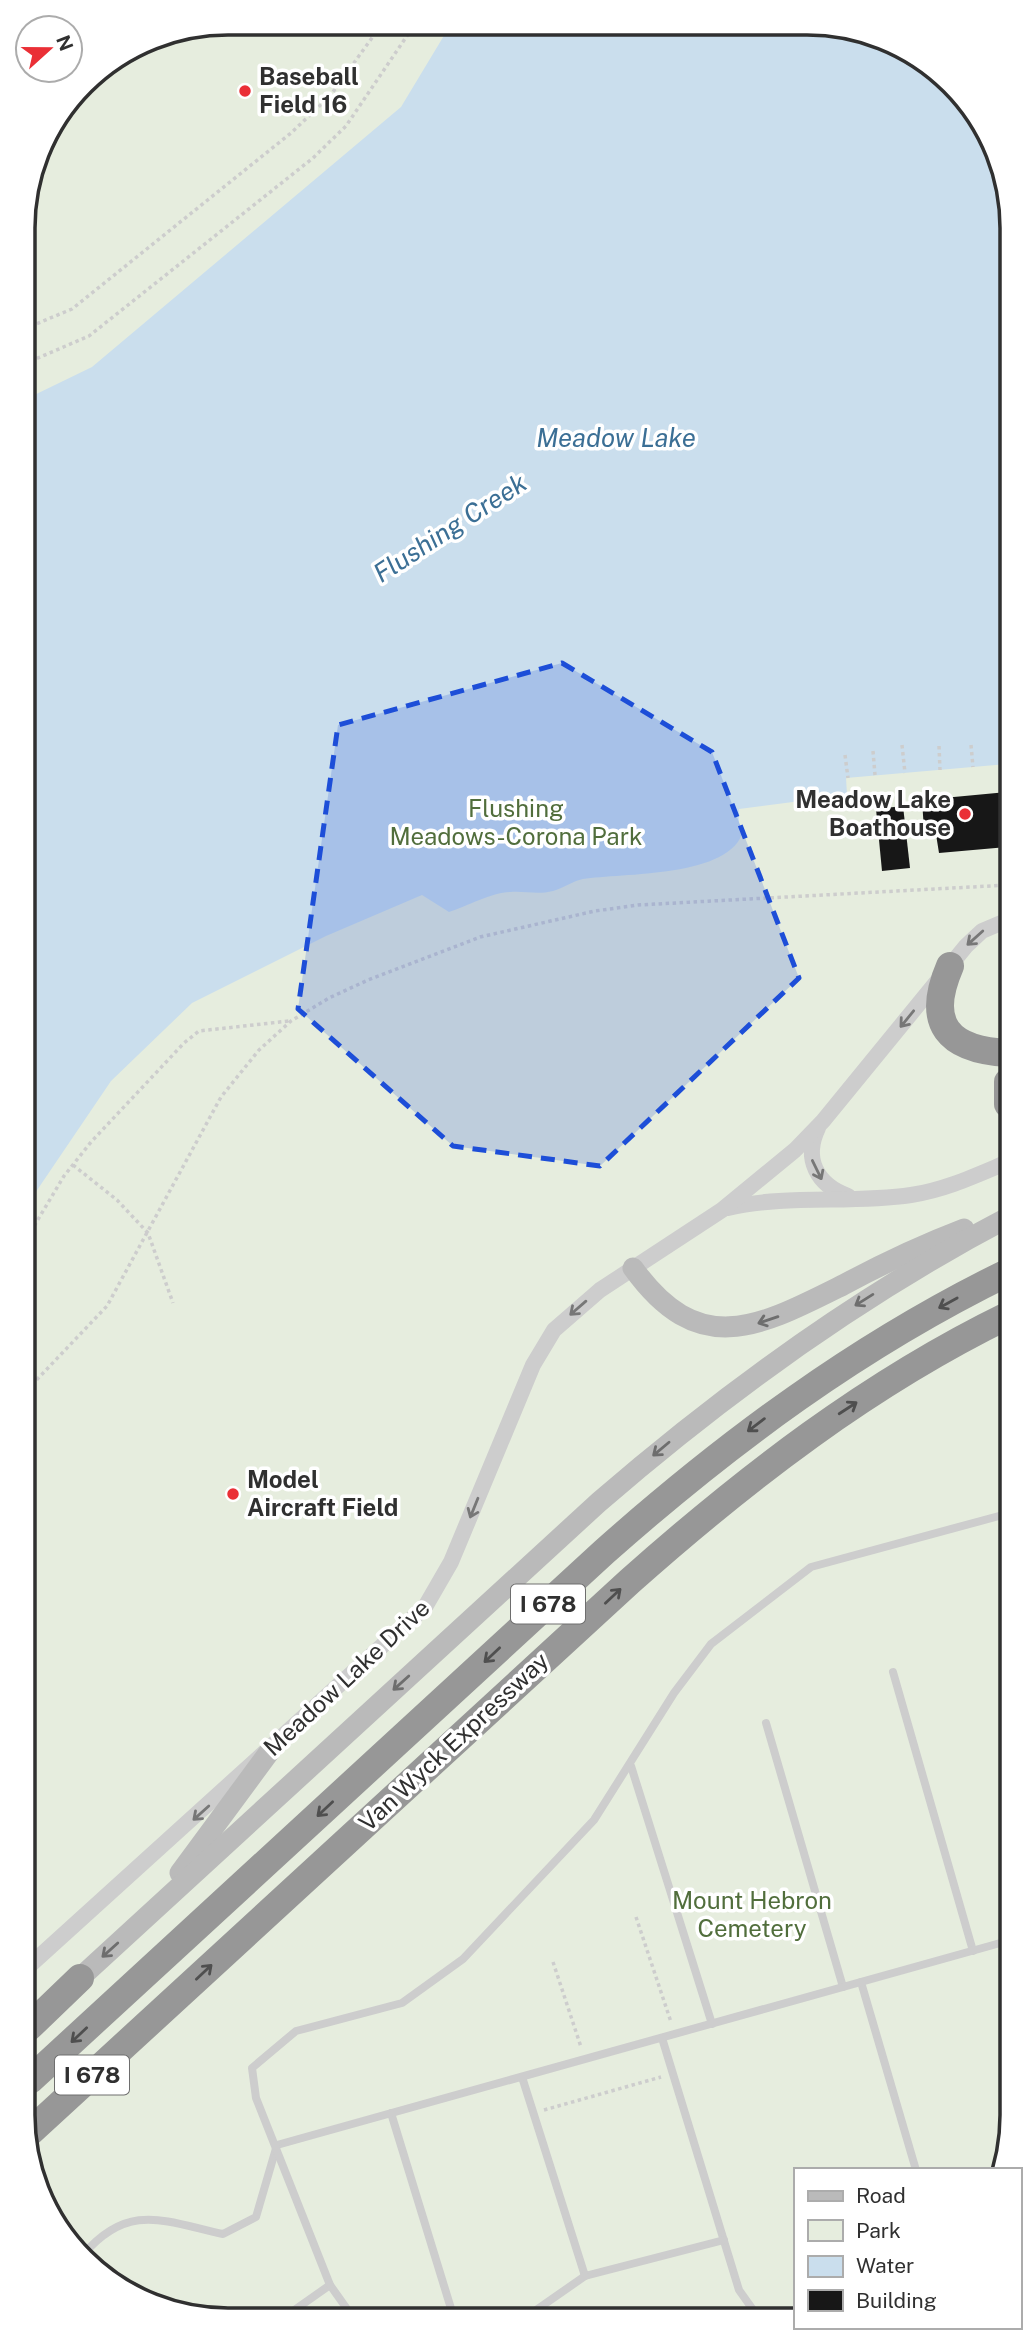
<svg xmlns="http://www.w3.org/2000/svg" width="1035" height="2343" viewBox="0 0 1035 2343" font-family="'Public Sans',sans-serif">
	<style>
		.green { fill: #e6edde }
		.water { fill: #cadeed }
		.building { fill: #171717 }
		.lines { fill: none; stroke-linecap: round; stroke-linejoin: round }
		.path { stroke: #cdcdcd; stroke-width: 3.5; stroke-dasharray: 3.5 3.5; stroke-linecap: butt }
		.lane { stroke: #cdcdcd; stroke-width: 8 }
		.street { stroke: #cdcdcd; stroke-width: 16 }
		.secondary { stroke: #bababa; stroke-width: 21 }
		.highway { stroke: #979797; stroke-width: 28 }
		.oneway { stroke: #777 }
		.oneway2 { stroke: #6e6e6e }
		.oneway3 { stroke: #4f4f4f }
		.marked { fill: #1d4ed8; fill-opacity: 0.2; stroke: #1d4ed8; stroke-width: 5; stroke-dasharray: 14 9; stroke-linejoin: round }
		.poi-dot { fill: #ea2f36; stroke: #fff; stroke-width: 2.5 }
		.labels { text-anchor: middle; stroke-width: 7; stroke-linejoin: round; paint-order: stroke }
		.shield { fill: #fff; stroke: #6e6e6e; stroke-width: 2 }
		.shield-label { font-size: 23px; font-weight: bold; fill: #303030 }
		.poi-label { font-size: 24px; font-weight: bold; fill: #303030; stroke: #fff; text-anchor: start }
		.park-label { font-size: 24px; fill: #516e3c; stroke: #fff }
		.street-label { font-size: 24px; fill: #303030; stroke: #fff }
		.water-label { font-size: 26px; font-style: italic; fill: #3b6f95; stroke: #fff }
		.rim { fill: none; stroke: #303030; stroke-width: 3.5 }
	</style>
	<rect width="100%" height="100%" fill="#fff"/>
	<!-- green -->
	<path class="green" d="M228 23 847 27 943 74 1005 174 1012 2129 1002 2170H795V2313L188 2316 92 2269 30 2169 23 214 44 137 92 74 150 38Z"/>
	<!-- water -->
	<path class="water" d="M451 24 847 27 943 74 1005 174 1007 764 846 778 847 795 739 809V823L743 830C733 878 621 873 583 879 573 881 563 888 553 891 538 895 525 891 511 892 492 892 468 906 449 912L422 895 326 936 192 1003 111 1081 27 1205 24 400 92 367 401 107Z"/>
	<!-- building -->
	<g class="building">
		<path d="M1007 792V847L939 853 935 828 924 830 922 800Z"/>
		<path d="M903 806 910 868 882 871 876 809Z"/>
	</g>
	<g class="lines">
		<!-- path -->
		<g class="path">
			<path d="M24 329 72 309 291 133 330 96 382 24"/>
			<path d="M24 364 89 336 313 158 346 126 415 24"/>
			<path d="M1001 742 1004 765"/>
			<path d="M902 745 905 773"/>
			<path d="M971 745 973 767"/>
			<path d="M939 746 940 770"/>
			<path d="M873 751 875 775"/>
			<path d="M845 755 848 778"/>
			<path d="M73 1165 117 1200 148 1233 173 1303"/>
			<path d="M27 1238 64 1176 91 1142 184 1043 199 1031 289 1021"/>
			<path d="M27 1390 107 1306 221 1097 259 1050 291 1021 329 998 368 980 480 937 595 911 638 905 1008 885"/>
			<path d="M636 1917 671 2022"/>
			<path d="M553 1962 581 2047"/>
			<path d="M544 2110 661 2077"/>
		</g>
		<!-- lane -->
		<g class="lane">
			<path d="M893 1672 973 1951"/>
			<path d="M766 1723 843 1987"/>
			<path d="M631 1766 712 2024"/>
			<path d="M861 1982 916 2170"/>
			<path d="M662 2038 739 2290 756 2314"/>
			<path d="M522 2077 585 2276 724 2240"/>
			<path d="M391 2113 453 2315"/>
			<path d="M277 2145 1011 1940"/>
			<path d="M83 2255C128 2202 164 2221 223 2234L256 2217 277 2145"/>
			<path d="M529 2315 585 2276"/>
			<path d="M286 2316 330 2285"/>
			<path d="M352 2316 330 2285 256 2098 252 2068 296 2031 402 2003 463 1959 594 1820 674 1693 711 1644 811 1567 1010 1513"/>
		</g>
		<!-- street -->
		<g class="street">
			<path d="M818 1128C803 1159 817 1185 848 1196"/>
			<path d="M728 1208C788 1194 851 1204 911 1195 945 1190 977 1175 1008 1162"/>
			<path d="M29 1966 425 1607 451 1562 533 1365 554 1330 600 1290 722 1210 795 1150 823 1121 966 946 982 931 1008 920"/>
		</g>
		<!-- secondary -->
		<g class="secondary">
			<path d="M633 1268C699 1360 759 1327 843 1285 882 1264 922 1245 964 1229"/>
			<path d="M180 1873 270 1751"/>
			<path d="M69 1988 599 1502C726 1392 860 1295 1009 1217"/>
		</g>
		<!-- highway -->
		<g class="highway">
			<path d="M950 966C925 1024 948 1050 1008 1053"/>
			<path d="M1008 1082V1104"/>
			<path d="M29 2027 80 1978"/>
			<path d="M30 2080 604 1552C728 1442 859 1345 1009 1272"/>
			<path d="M30 2132 630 1581C746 1478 869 1383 1009 1315"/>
		</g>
	</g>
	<!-- one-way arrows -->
	<defs><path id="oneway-shaft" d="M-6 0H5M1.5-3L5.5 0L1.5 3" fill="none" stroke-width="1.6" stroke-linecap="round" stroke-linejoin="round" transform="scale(1.75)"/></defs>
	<g class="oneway">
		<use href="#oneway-shaft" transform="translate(975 938) rotate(138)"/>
		<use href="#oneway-shaft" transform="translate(907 1019) rotate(129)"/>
		<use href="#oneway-shaft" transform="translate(817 1170) rotate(64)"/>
		<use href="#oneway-shaft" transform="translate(578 1308) rotate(139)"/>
		<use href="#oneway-shaft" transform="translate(474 1508) rotate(112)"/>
		<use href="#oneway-shaft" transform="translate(201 1813) rotate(138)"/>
	</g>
	<g class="oneway2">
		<use href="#oneway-shaft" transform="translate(864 1300) rotate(148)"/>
		<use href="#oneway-shaft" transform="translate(768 1320) rotate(161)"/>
		<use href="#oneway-shaft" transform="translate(661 1449) rotate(140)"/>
		<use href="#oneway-shaft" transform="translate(401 1683) rotate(138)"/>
		<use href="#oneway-shaft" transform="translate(110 1950) rotate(138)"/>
	</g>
	<g class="oneway3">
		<use href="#oneway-shaft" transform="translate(948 1303) rotate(151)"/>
		<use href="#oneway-shaft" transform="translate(848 1408) rotate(-33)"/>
		<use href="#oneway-shaft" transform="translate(756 1425) rotate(143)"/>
		<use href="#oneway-shaft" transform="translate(613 1596) rotate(-43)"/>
		<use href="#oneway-shaft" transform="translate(492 1655) rotate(137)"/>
		<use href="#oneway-shaft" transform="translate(325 1809) rotate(137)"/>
		<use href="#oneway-shaft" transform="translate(204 1972) rotate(-43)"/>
		<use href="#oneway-shaft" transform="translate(79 2035) rotate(137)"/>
	</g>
	<!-- marked area -->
	<path class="marked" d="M562 663 712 752 799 978 600 1166 453 1146 298 1009 338 725Z"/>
	<!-- markers -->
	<g class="poi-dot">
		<circle cx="245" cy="91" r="7"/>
		<circle cx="965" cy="814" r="7"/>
		<circle cx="233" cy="1494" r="7"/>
	</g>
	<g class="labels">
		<!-- shield labels -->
		<g class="shield">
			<rect x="511" y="1584.5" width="74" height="39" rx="5"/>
			<rect x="55" y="2055.5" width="74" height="39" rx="5"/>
		</g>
		<g class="shield-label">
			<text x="548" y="1612">I 678</text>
			<text x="92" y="2083">I 678</text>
		</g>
		<!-- poi labels -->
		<g class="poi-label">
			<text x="259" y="85">Baseball<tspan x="259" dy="28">Field 16</tspan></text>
			<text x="951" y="808" text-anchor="end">Meadow Lake<tspan x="951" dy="28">Boathouse</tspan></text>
			<text x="247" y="1488">Model<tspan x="247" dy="28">Aircraft Field</tspan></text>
		</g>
		<!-- park labels -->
		<g class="park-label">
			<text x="516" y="817">Flushing<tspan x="516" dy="28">Meadows-Corona Park</tspan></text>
			<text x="752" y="1909">Mount Hebron<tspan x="752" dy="28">Cemetery</tspan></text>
		</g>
		<!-- street labels -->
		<g class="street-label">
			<text transform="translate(347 1678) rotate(-43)" y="8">Meadow Lake Drive</text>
			<text transform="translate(454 1742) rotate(-43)" y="8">Van Wyck Expressway</text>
		</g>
		<!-- water labels -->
		<g class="water-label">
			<text x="616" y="447">Meadow Lake</text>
			<text transform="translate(450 528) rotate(-33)" y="9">Flushing Creek</text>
		</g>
	</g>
	<!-- crop -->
	<path d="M0 0H1035V2343H0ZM228 35H807A193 193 0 0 1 1000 228V2115A193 193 0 0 1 807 2308H228A193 193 0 0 1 35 2115V228A193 193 0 0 1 228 35Z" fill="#fff" fill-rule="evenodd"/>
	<path class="rim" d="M228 35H807A193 193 0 0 1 1000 228V2115A193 193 0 0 1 807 2308H228A193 193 0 0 1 35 2115V228A193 193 0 0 1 228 35Z"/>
	<!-- legend -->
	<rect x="794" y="2168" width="228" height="161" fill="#ffffff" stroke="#acacac" stroke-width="2"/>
	<rect x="808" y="2191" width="35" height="10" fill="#bababa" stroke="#acacac" stroke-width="2"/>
	<text x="856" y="2203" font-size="21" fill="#303030">Road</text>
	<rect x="808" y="2220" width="35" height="21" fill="#e6edde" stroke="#acacac" stroke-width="2"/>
	<text x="856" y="2238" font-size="21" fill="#303030">Park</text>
	<rect x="808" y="2256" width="35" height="21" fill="#cadeed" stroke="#acacac" stroke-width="2"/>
	<text x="856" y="2273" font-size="21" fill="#303030">Water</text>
	<rect x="808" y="2290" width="35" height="21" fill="#171717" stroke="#acacac" stroke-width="2"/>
	<text x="856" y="2308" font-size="21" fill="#303030">Building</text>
	<!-- north arrow -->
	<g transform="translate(49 49) rotate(69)"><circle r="33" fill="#ffffff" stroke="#acacac" stroke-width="2"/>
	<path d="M0-5L12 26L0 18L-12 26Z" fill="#ea2f36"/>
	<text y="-10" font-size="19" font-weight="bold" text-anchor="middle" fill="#303030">N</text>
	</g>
</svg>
